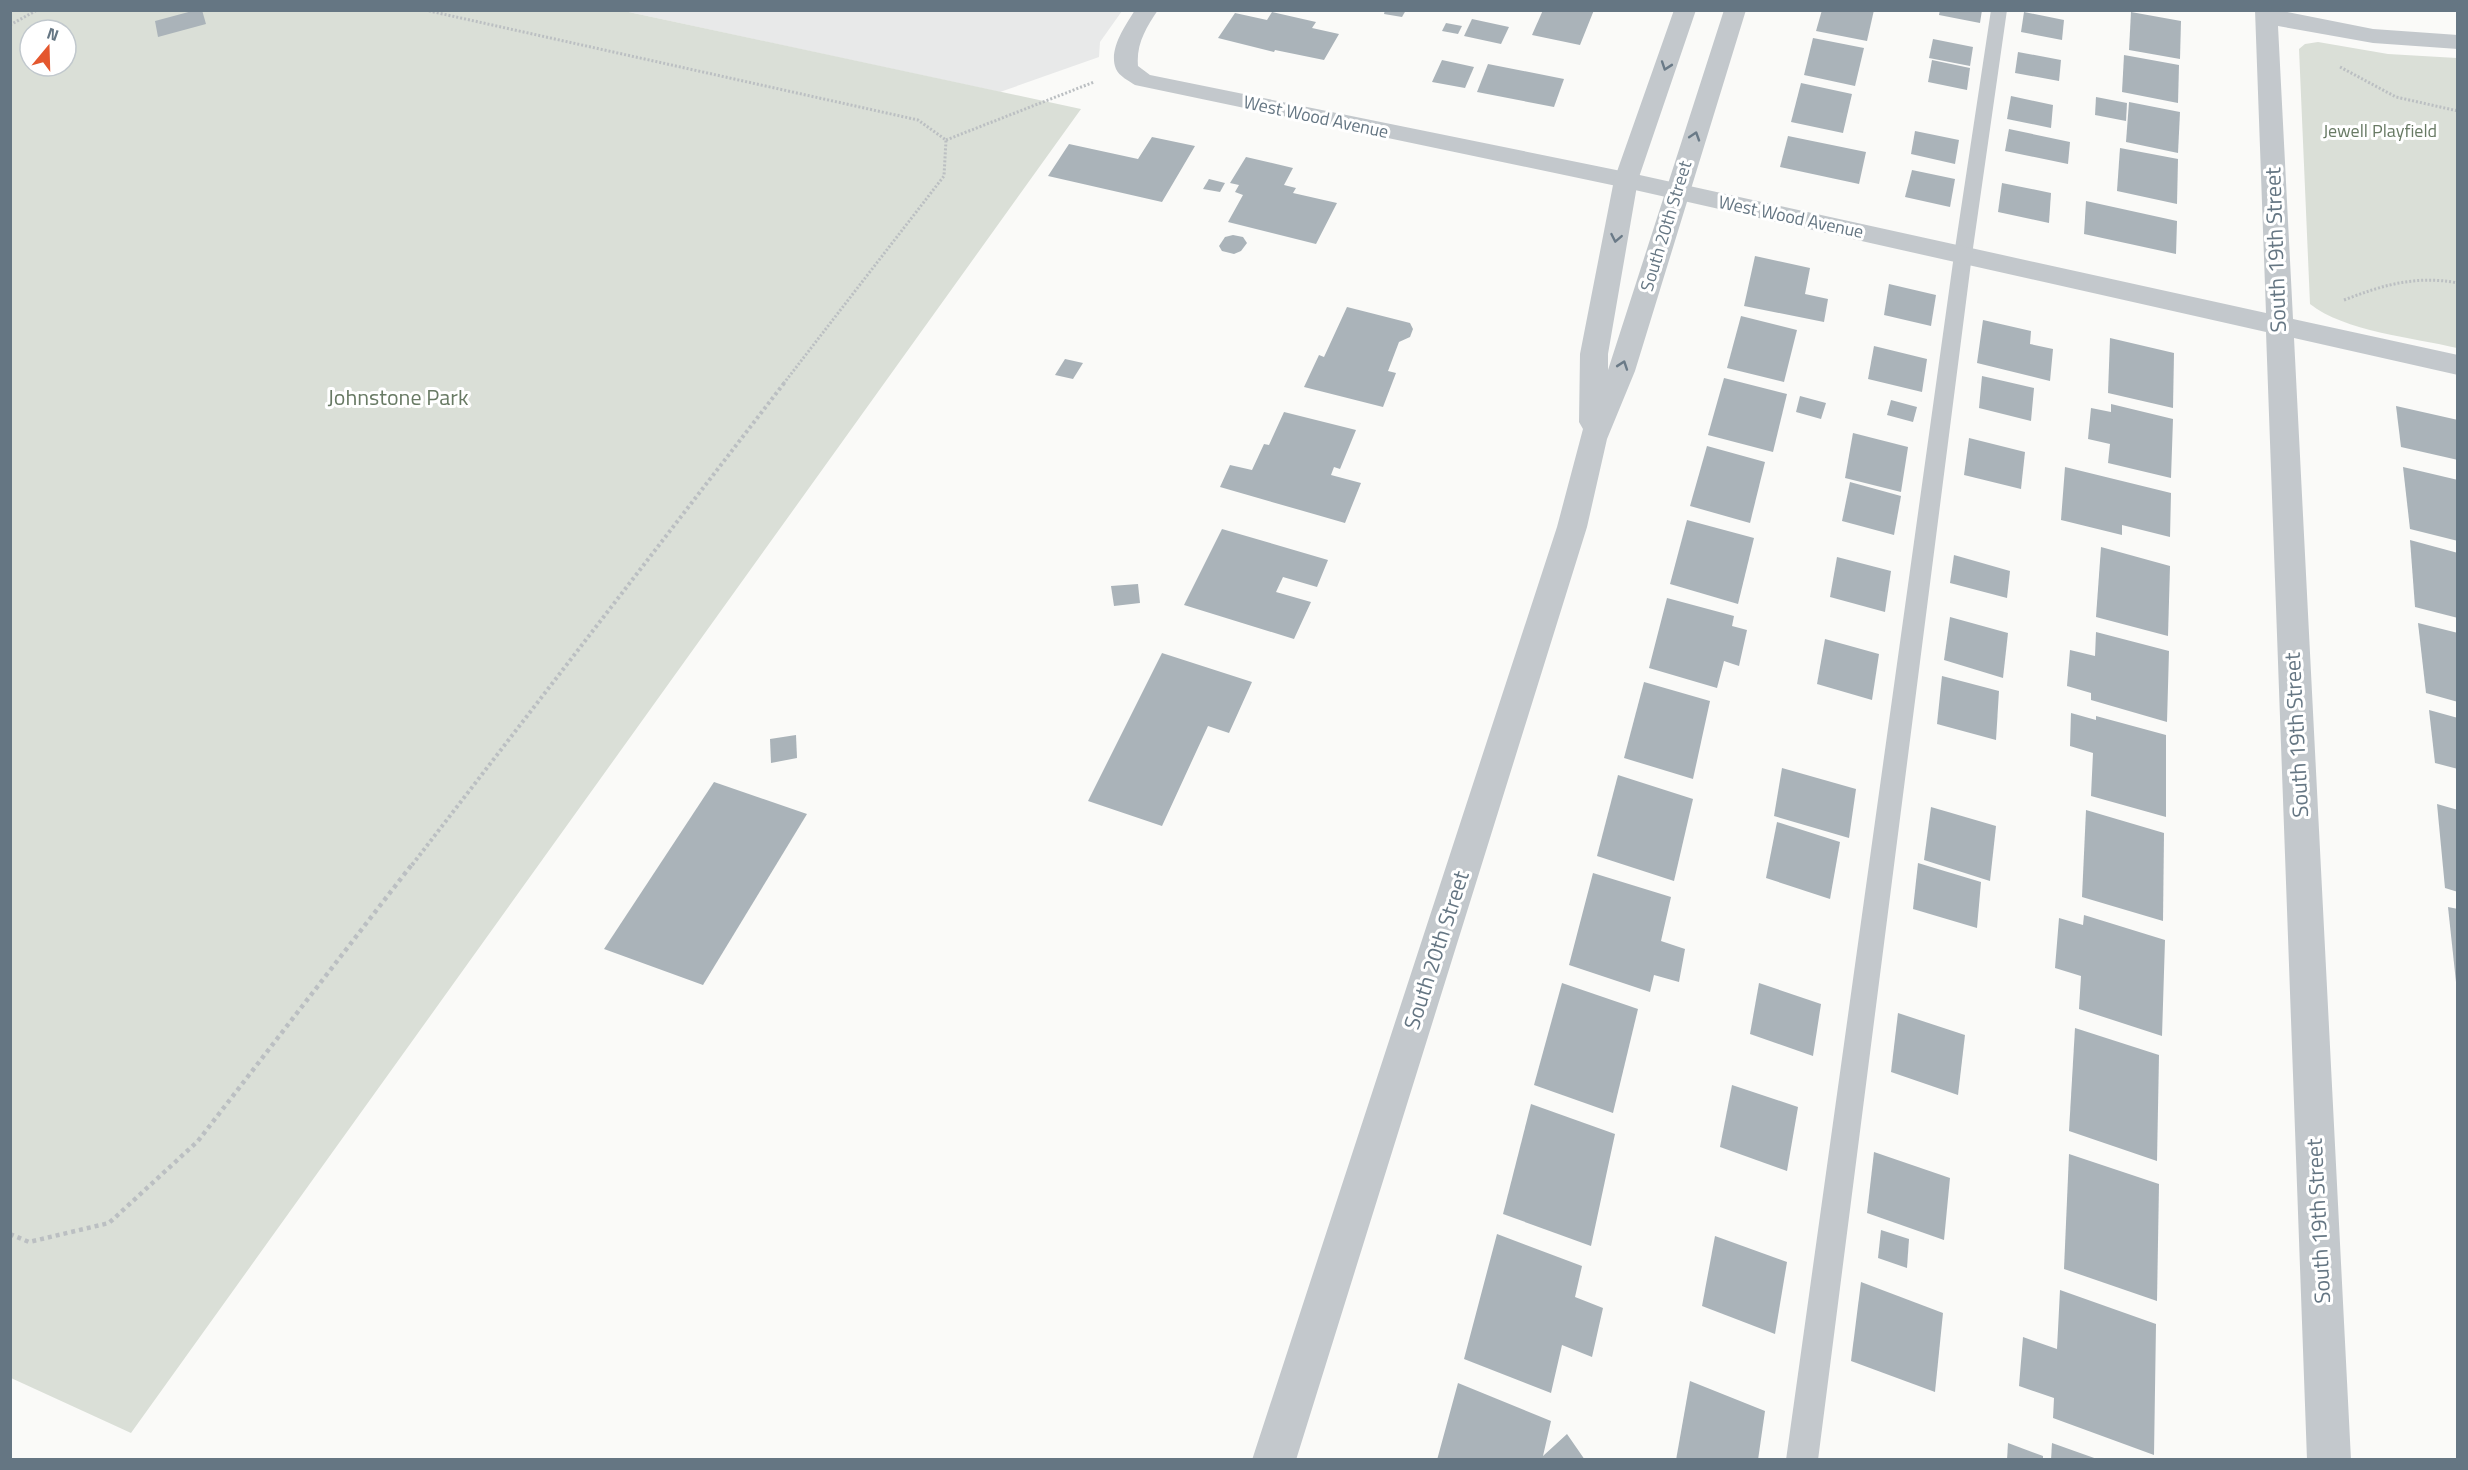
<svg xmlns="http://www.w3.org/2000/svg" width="2468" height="1470" viewBox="0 0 2468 1470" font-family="'Titillium Web',sans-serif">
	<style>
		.built { fill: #e8e9e9 }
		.green { fill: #dadfd7; fill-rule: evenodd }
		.building { fill: #aab3b9 }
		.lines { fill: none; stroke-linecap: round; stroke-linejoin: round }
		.path-far2 { stroke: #bbbfc2; stroke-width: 3; stroke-dasharray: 2 2; stroke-linecap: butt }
		.path-far1 { stroke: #bbbfc2; stroke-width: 4; stroke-dasharray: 3 3; stroke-linecap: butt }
		.path { stroke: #bbbfc2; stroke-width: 4.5; stroke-dasharray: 4 4; stroke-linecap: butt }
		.service { fill: #c3c8cc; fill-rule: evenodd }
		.minor { fill: #c3c8cc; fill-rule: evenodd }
		.tertiary { fill: #c3c8cc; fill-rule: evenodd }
		.oneway { stroke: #6a7a87 }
		.labels { text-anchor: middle; stroke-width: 6; stroke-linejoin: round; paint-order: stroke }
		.far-street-label { font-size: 18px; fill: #657683; stroke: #fff }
		.far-park-label { font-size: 18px; fill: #687a64; stroke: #fff }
		.street-label { font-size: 22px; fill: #657683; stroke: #fff }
		.park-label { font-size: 22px; fill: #687a64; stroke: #fff }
	</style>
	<rect width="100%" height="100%" fill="#fafaf8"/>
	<!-- built -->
	<path class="built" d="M624 11H1122L1100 42 1099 57 1000 92Z"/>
	<!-- green -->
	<g class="green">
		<path d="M11 11H624L1081 109 131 1433 11 1378ZM30 30H66V66H30Z"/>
		<path d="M2318 42 2388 54 2457 58V348C2415 338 2343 331 2310 304L2299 49 2305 44Z"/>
	</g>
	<!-- building -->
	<g class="building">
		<path d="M196 10H202L206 24 158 37 155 21Z"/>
		<path d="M1385 10H1406L1402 17 1384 14Z"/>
		<path d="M1543 10H1594L1580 45 1532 35Z"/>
		<path d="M1822 10H1874L1867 41 1816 31Z"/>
		<path d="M1940 10H1982L1980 23 1939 15Z"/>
		<path d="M1272 12 1316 22 1312 28 1339 34 1324 60 1275 50 1274 52 1218 38 1235 13 1267 20Z"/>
		<path d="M2024 12 2064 20 2062 40 2021 32Z"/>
		<path d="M2131 12 2181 21 2180 59 2129 50Z"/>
		<path d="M1472 19 1509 27 1501 44 1464 36Z"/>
		<path d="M1446 23 1462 26 1458 34 1442 31Z"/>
		<path d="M1813 38 1864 48 1855 86 1804 75Z"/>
		<path d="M1933 39 1973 47 1970 66 1929 58Z"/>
		<path d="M2018 52 2061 60 2059 81 2015 73Z"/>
		<path d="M2124 55 2179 65 2178 103 2122 92Z"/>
		<path d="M1442 60 1474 67 1465 88 1432 82Z"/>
		<path d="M1932 60 1970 68 1967 90 1928 82Z"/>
		<path d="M1488 64 1564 79 1554 107 1477 92Z"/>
		<path d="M1801 83 1852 94 1843 133 1791 122Z"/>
		<path d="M2011 96 2053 105 2051 128 2007 119Z"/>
		<path d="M2096 97 2127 103 2126 121 2095 115Z"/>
		<path d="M2129 102 2180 112 2178 153 2126 142Z"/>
		<path d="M2009 129 2070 142 2068 164 2005 151Z"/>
		<path d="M1915 131 1959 140 1955 164 1911 154Z"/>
		<path d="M1788 136 1866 152 1859 184 1780 167Z"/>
		<path d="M1152 137 1195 146 1162 202 1048 176 1069 144 1138 159Z"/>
		<path d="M2120 148 2178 159 2177 204 2117 191Z"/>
		<path d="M1246 157 1293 168 1284 185 1296 188 1293 193 1337 203 1316 244 1228 222 1243 195 1235 192 1239 185 1230 183Z"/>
		<path d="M1912 170 1955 179 1950 207 1905 197Z"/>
		<path d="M1209 179 1225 183 1220 192 1203 189Z"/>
		<path d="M2002 183 2051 193 2049 223 1998 212Z"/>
		<path d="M2086 201 2177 221 2176 254 2084 234Z"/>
		<path d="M1233 235 1243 237 1247 243 1241 251 1234 254 1222 251 1219 246 1225 237Z"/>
		<path d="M1755 256 1810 268 1805 294 1828 299 1824 322 1744 306Z"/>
		<path d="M1889 284 1936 295 1931 326 1884 315Z"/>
		<path d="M1347 307 1410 323 1413 329 1410 337 1399 342 1388 371 1396 373 1383 407 1304 387 1319 355 1324 357Z"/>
		<path d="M1741 316 1797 330 1784 382 1727 368Z"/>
		<path d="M1983 320 2031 331 2030 344 2053 349 2050 381 1977 363Z"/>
		<path d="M2110 338 2174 353 2173 408 2108 393Z"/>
		<path d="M1874 346 1927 359 1922 392 1868 379Z"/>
		<path d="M1065 359 1083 363 1073 379 1055 375Z"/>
		<path d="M1982 376 2034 388 2031 421 1979 408Z"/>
		<path d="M1724 378 1787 394 1773 452 1708 435Z"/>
		<path d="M1800 396 1826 403 1821 419 1796 412Z"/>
		<path d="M1891 400 1917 407 1913 422 1887 415Z"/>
		<path d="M2111 404 2173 419 2171 478 2108 463 2110 444 2088 439 2091 408 2111 412Z"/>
		<path d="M2396 406 2458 420V460L2401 447Z"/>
		<path d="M1284 412 1356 430 1340 469 1334 467 1331 475 1361 483 1345 523 1220 487 1230 465 1252 470 1264 444 1269 445Z"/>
		<path d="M1853 433 1908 447 1901 492 1845 478Z"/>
		<path d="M1969 438 2025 452 2021 489 1964 475Z"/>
		<path d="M1707 446 1765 462 1750 523 1690 506Z"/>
		<path d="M2065 467 2171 493 2170 537 2122 525V535L2061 520Z"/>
		<path d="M2403 467 2458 480V541L2410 529Z"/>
		<path d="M1850 482 1901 496 1894 535 1842 521Z"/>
		<path d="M1687 520 1754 538 1738 604 1670 584Z"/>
		<path d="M1222 529 1328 560 1317 587 1283 577 1276 592 1311 602 1294 639 1184 605Z"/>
		<path d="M2410 540 2458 553V618L2415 607Z"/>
		<path d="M2101 547 2170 566 2168 636 2096 617Z"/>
		<path d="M1954 555 2010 571 2007 598 1950 583Z"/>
		<path d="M1837 557 1891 571 1885 612 1830 597Z"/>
		<path d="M1138 584 1140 603 1114 606 1111 586Z"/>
		<path d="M1667 598 1734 616 1732 626 1747 630 1739 666 1724 661 1717 688 1649 668Z"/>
		<path d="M1950 617 2008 633 2003 678 1944 660Z"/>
		<path d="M2418 623 2458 633V702L2426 693Z"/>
		<path d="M2096 632 2169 651 2167 722 2091 700V693L2067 686 2070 650 2095 656Z"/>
		<path d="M1825 639 1879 654 1872 700 1817 684Z"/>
		<path d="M1162 653 1252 682 1229 733 1208 726 1162 826 1088 801Z"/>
		<path d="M1942 676 1999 691 1996 740 1937 724Z"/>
		<path d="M1644 682 1710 701 1693 779 1624 758Z"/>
		<path d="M2429 710 2458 718V769L2435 763Z"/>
		<path d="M2071 713 2096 720V716L2166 735V817L2091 796 2093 753 2070 746Z"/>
		<path d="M796 735 797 758 771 763 770 739Z"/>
		<path d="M1782 768 1856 789 1849 838 1774 816Z"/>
		<path d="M1618 775 1693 799 1674 881 1597 856Z"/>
		<path d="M714 782 807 814 703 985 604 949Z"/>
		<path d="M2437 804 2458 810V892L2445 888Z"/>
		<path d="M1931 807 1996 826 1990 881 1924 860Z"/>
		<path d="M2086 810 2164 833 2163 921 2082 897Z"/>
		<path d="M1777 822 1840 842 1830 899 1766 878Z"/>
		<path d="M1918 863 1981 882 1977 928 1913 909Z"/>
		<path d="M1593 873 1671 897 1661 941 1685 949 1679 982 1654 975 1650 992 1569 965Z"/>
		<path d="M2448 907 2458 909V982H2456Z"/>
		<path d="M2084 915 2165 940 2162 1036 2079 1009 2081 976 2055 968 2059 918 2083 925Z"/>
		<path d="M1562 983 1638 1009 1613 1113 1534 1085Z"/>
		<path d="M1759 983 1821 1004 1813 1056 1750 1034Z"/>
		<path d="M1898 1013 1965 1035 1958 1095 1891 1072Z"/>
		<path d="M2075 1028 2159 1055 2157 1161 2069 1131Z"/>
		<path d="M1732 1085 1798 1107 1787 1171 1720 1147Z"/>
		<path d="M1531 1104 1615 1134 1591 1246 1503 1214Z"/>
		<path d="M1874 1152 1950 1178 1944 1240 1867 1213Z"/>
		<path d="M2069 1154 2159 1184 2157 1301 2064 1269Z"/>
		<path d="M1881 1230 1909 1239 1907 1268 1878 1258Z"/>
		<path d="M1497 1234 1582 1266 1575 1297 1603 1308 1592 1357 1562 1345 1551 1393 1464 1359Z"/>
		<path d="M1715 1236 1787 1262 1775 1334 1702 1306Z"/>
		<path d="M1861 1282 1943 1313 1935 1392 1851 1361Z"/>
		<path d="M2060 1290 2156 1324 2154 1455 2053 1418 2054 1398 2019 1386 2023 1337 2057 1349Z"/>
		<path d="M1690 1381 1765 1411 1758 1460H1676Z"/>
		<path d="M1458 1383 1551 1421 1543 1456 1567 1434 1585 1460H1437Z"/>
		<path d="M2008 1443 2043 1456V1460H2007Z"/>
		<path d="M2052 1443 2097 1459V1460H2051Z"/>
	</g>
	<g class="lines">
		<!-- path-far2 -->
		<g class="path-far2">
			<path d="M425 10 918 120 946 140 944 176 784 383"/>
			<path d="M10 25 37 10"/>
			<path d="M2340 67 2396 97 2458 111"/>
			<path d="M946 140 1094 82"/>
			<path d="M2344 300C2383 285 2416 275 2458 283"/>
		</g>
		<!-- path-far1 -->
		<path class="path-far1" d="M412 865 785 382"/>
		<!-- path -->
		<path class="path" d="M10 1234 29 1242 109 1223 198 1141 413 863"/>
		<!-- service -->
		<path class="service" d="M1991 10H2007L1972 255 1818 1460H1786L1954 255Z"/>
		<!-- minor -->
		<path class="minor" d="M1135 10H1158C1146 28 1136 44 1138 66L1150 75 1626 172 2266 313 2255 10H2277L2373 29 2458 35V49L2373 43 2278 26 2293 319 2458 355V375L2294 338 2351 1460H2307L2266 332 1626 188 1135 85C1129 81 1119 76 1116 69 1108 50 1125 26 1135 10Z"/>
		<!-- tertiary -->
		<path class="tertiary" d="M1674 10H1696L1638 180 1608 354V370L1724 10H1746L1635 371 1607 439 1587 527 1296 1460H1252L1557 527 1583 429 1579 422 1580 354 1614 180Z"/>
	</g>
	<!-- one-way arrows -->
	<defs><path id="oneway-chevron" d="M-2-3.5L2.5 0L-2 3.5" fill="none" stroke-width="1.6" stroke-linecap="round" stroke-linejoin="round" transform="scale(1.5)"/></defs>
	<g class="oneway">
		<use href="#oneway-chevron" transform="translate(1666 66) rotate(109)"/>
		<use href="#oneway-chevron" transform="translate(1695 136) rotate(-72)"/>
		<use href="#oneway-chevron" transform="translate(1616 238) rotate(101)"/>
		<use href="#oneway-chevron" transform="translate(1623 365) rotate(-71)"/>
	</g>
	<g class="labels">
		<!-- far-street labels -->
		<g class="far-street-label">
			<text transform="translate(1316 117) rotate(12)" y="6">West Wood Avenue</text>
			<text transform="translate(1791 217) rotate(12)" y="6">West Wood Avenue</text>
			<text transform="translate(1666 226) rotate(-73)" y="6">South 20th Street</text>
		</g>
		<!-- far-park labels -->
		<g class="far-park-label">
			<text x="2380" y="137">Jewell Playfield</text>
		</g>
		<!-- street labels -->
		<g class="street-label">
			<text transform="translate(2275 250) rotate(-92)" y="8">South 19th Street</text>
			<text transform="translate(2296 735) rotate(-93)" y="8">South 19th Street</text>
			<text transform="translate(1436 950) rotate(-72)" y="8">South 20th Street</text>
			<text transform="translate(2318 1221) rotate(-93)" y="8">South 19th Street</text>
		</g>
		<!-- park labels -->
		<g class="park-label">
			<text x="398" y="405">Johnstone Park</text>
		</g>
	</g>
	<!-- border -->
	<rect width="2468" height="1470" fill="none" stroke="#657683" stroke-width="24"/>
	<!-- north arrow -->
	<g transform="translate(48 48) rotate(19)"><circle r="28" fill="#ffffff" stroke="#c1c8cd" stroke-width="1.5"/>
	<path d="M0-4.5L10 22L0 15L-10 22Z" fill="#e4572e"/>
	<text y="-9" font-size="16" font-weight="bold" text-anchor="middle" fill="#657683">N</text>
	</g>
</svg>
